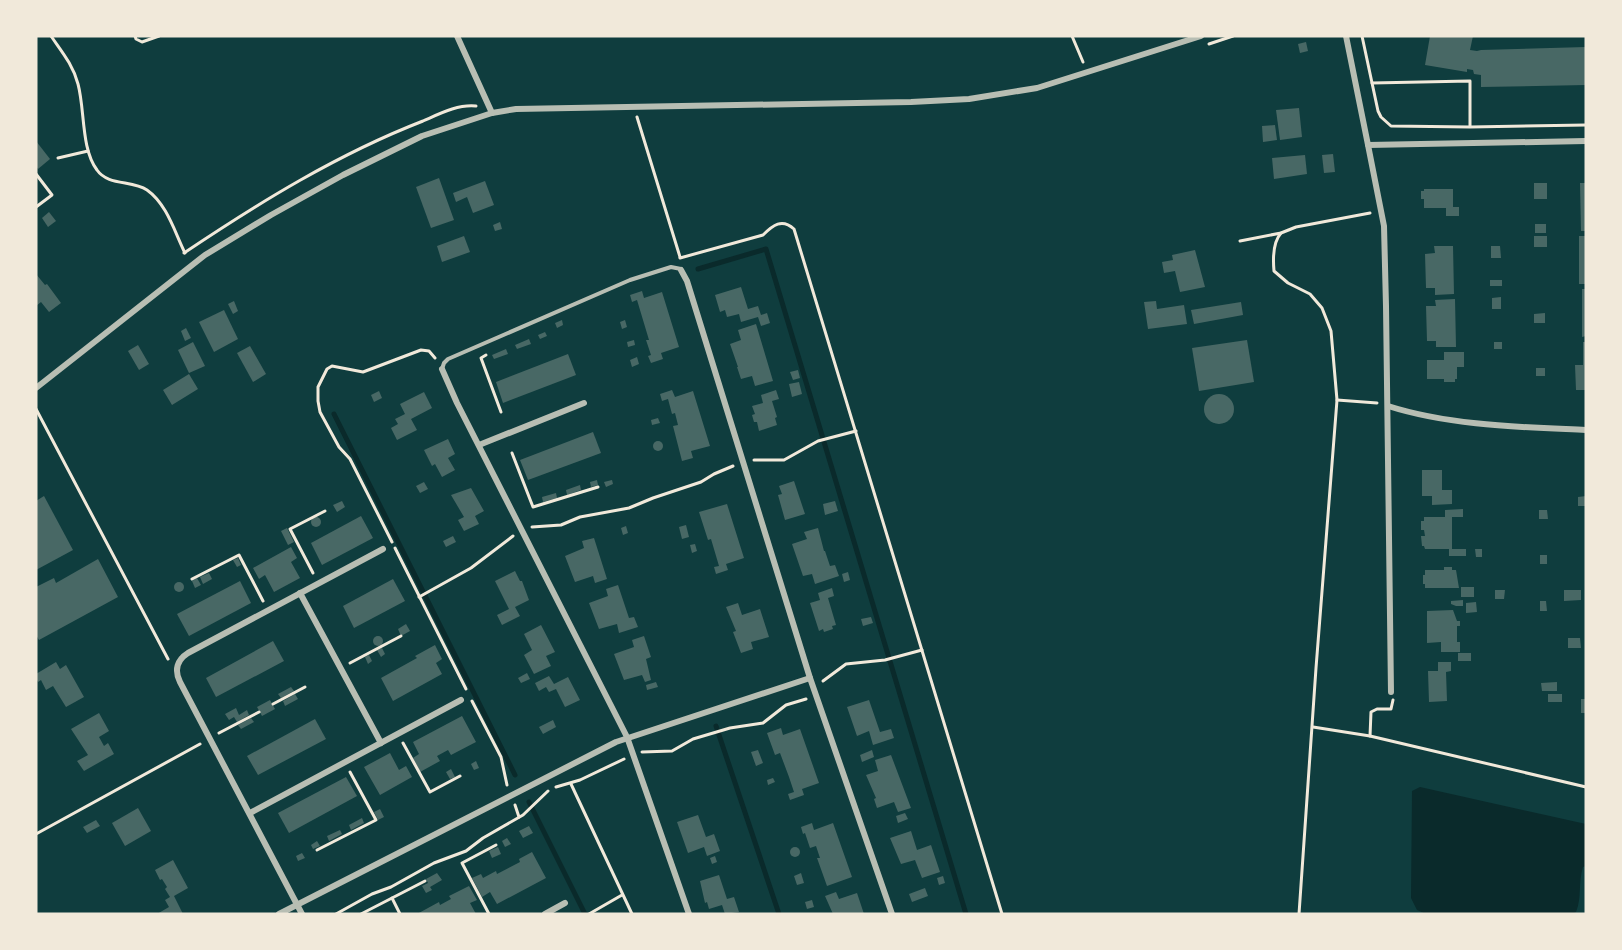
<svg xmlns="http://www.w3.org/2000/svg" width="1622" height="950" viewBox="0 0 1622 950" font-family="Lato,sans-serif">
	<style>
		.water { fill: #0a2a2b }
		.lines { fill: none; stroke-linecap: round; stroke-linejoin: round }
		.stream { stroke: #0a2a2b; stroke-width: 5 }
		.building { fill: #486865 }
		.path { stroke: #f1e9da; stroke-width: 3 }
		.service { stroke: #b8beb3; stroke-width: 4 }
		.minor { stroke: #b8beb3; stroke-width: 6 }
	</style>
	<rect width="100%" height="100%" fill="#0f3d3e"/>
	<!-- water -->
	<path class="water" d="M1420 787 1586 824V866L1583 867C1578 882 1582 898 1576 912L1572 914H1426L1417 910 1411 898 1412 791Z"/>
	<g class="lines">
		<!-- stream -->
		<g class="stream">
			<path d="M698 269 766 249 966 914"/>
			<path d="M334 414 515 775"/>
			<path d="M716 726 779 914"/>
			<path d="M529 802 585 914"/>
		</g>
	</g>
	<!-- building -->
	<g class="building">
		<path d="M1430 36H1473L1470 50 1477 51 1481 50 1586 47V85L1481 87V75L1474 74 1473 70 1467 69V72L1425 65Z"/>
		<path d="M1306 42 1308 51 1300 53 1298 44Z"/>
		<path d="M1299 108 1302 137 1280 140 1276 110Z"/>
		<path d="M1275 125 1277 140 1263 142 1262 126Z"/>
		<path d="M36 141 50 159 38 169 36 166Z"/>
		<path d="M1333 154 1335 172 1324 173 1322 155Z"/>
		<path d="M1305 155 1307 174 1274 179 1272 158Z"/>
		<path d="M439 178 454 220 431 228 416 187Z"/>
		<path d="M485 181 494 205 473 213 467 197 456 202 453 193Z"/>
		<rect x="1534" y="183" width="13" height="16"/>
		<path d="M1580 183H1586V231H1581Z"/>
		<path d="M1424 189H1453V207H1459V216H1446V208H1424V199H1421V191H1424Z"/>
		<path d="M49 212 56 221 48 227 42 218Z"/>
		<path d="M500 222 502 229 495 231 493 225Z"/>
		<rect x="1535" y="224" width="11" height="9"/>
		<path d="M464 236 470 252 442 262 437 246Z"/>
		<rect x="1534" y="236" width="13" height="11"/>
		<rect x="1579" y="236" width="7" height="48"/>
		<path d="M1434 246H1453L1454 294 1435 295V288H1426L1425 254 1435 253Z"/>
		<path d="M1491 246H1500L1501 258H1491Z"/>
		<path d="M1195 250 1205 287 1180 292 1175 271 1164 273 1162 262 1173 260 1172 255Z"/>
		<path d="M36 274 45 285 47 284 61 303 49 312 41 302 36 306Z"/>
		<rect x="1490" y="280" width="12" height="6"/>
		<path d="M741 287 748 309 758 306 761 315 767 313 770 323 761 326 758 317 741 322 739 314 727 317 725 310 720 312 715 295Z"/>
		<path d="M1582 289H1586V336L1582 337Z"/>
		<path d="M642 291 644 298 662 292 679 347 661 353 663 359 651 363 648 356 651 355 646 340H649L637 300 632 302 630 295Z"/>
		<path d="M1501 297V309H1492V298Z"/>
		<path d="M1455 299 1456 347H1436V341H1427L1426 306H1436L1435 300Z"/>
		<path d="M234 301 238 311 233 314 228 304Z"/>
		<path d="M1156 301 1157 309 1184 305 1187 324 1148 329 1144 302Z"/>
		<path d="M1241 302 1243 315 1194 324 1191 310Z"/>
		<path d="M224 310 238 339 214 352 199 322Z"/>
		<path d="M1545 313V323H1534V314Z"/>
		<path d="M562 320 563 325 557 328 555 323Z"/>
		<path d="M625 320 627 327 622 329 620 322Z"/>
		<path d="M756 324 773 381 755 386 752 376 741 379 737 367H738L730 344 741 340 738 330Z"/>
		<path d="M186 328 191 338 185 341 181 331Z"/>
		<path d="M545 332 547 336 540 339 538 335Z"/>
		<path d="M529 339 531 344 517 349 515 345Z"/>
		<path d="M634 340 635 345 628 347 627 342Z"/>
		<path d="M1247 340 1254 382 1199 391 1192 348Z"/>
		<path d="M193 342 205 366 189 373 178 350Z"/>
		<rect x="1494" y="342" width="8" height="7"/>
		<path d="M1583 342H1586V390H1576L1575 365H1583Z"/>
		<path d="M138 345 149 364 139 370 128 351Z"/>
		<path d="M250 346 266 374 253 382 237 353Z"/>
		<path d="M506 349 508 354 494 359 492 355Z"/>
		<path d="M1444 352H1464V367H1457V379H1455V382H1444V379H1427V360H1444Z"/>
		<path d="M568 354 576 375 503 403 496 382Z"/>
		<path d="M637 357 639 364 632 367 630 360Z"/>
		<rect x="1536" y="368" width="9" height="8"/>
		<path d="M798 370 800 378 793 380 790 372Z"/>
		<path d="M189 374 198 389 172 405 163 390Z"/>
		<path d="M799 382 802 394 792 397 789 384Z"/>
		<path d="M672 390 675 397 693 391 710 446 691 451 693 458 682 461 673 426 678 425 675 413 672 414 668 399 662 401 660 394Z"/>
		<path d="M776 390 779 399 772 401 777 417 775 418 777 425 759 431 757 422H754L752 415 755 414 752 406 763 403 761 395Z"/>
		<path d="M379 391 382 398 374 402 371 395Z"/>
		<path d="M424 392 432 408 411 419 417 430 397 440 391 428 398 424 395 419 405 414 400 404Z"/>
		<circle cx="1219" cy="409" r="15"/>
		<path d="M658 418 660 423 652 425 651 420Z"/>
		<path d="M593 432 601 453 528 480 520 460Z"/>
		<path d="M448 439 455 454 448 458 455 470 442 477 435 464 432 466 424 450Z"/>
		<circle cx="658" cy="446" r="5"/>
		<path d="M1422 470H1442V490H1452V504L1432 505V496H1422Z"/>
		<path d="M597 480 598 485 591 487 590 482Z"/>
		<path d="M612 480 613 484 606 487 604 482Z"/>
		<path d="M794 481 805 514 785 520 778 495 782 494 779 486Z"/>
		<path d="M424 482 428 489 420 493 416 486Z"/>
		<path d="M580 485 581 490 567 495 566 490Z"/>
		<path d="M471 488 484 511 475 516 479 524 464 531 458 520 464 517 451 495Z"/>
		<path d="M556 493 557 498 543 502 542 497Z"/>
		<path d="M44 496 73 550 36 570V501Z"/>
		<path d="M1586 496V506H1578V497Z"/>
		<path d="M342 501 345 507 337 512 333 505Z"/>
		<path d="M835 501 838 511 825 515 823 504Z"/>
		<path d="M727 504 744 558 726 564 728 570 716 574 714 567 719 566 711 539 708 540 699 512Z"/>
		<path d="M1463 509V517H1452V549H1466V556H1449V549H1425L1424 546H1422L1421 536H1425L1424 530H1421V521H1424V517H1445V510Z"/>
		<path d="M1539 510H1547L1548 519H1539Z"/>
		<path d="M361 516 373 538 322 565 311 543Z"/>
		<circle cx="316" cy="522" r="5"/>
		<path d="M686 525 689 537 682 539 679 527Z"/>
		<path d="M626 526 628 533 623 535 621 528Z"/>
		<path d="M287 528 294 542 288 545 281 531Z"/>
		<path d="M818 528 824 551H825L830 566 835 565 839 576 815 584 812 574 803 576 792 544 807 539 804 532Z"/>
		<path d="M453 536 456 542 446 547 443 541Z"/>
		<path d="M594 538 607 579 595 583 593 576 575 582 565 556 584 548 582 541Z"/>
		<path d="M695 544 697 551 692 553 690 545Z"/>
		<path d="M291 547 297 558 291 562 300 578 274 592 265 575 259 579 253 568Z"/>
		<path d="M1475 549H1482V557H1476Z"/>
		<rect x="1540" y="555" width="7" height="9"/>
		<path d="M238 558 241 565 237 567 233 560Z"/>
		<path d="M98 559 118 597 39 640 36 635V587L54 578 56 583Z"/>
		<path d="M1444 567H1452V570H1456L1459 588H1425V584H1423V575H1425V570H1444Z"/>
		<path d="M515 571 520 581H522L529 600 515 607 520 616 502 625 497 615 509 609 495 581Z"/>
		<path d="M848 572 850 580 844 582 842 574Z"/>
		<path d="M209 573 212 579 203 584 200 577Z"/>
		<path d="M197 578 201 585 195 588 192 581Z"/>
		<path d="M393 579 405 601 354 628 343 606Z"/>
		<path d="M240 581 251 603 189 636 177 614Z"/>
		<circle cx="179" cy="587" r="5"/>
		<path d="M618 585 629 618 634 617 638 627 619 633 617 624 599 629 589 603 608 596 606 589Z"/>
		<rect x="1461" y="587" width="13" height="10"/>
		<path d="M832 588 834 596 828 598 836 625 832 626 833 629 824 632 823 629 819 631 810 603 820 600 818 593Z"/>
		<path d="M1495 590H1505L1504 599H1495Z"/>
		<path d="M1564 590H1581V600L1564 601Z"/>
		<path d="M1463 600V606H1456L1451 604V601Z"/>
		<path d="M1540 601H1546L1547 611H1540Z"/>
		<path d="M1476 602 1477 612 1466 613V603Z"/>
		<path d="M738 603 742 615 760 609 769 637 751 642 753 649 741 653 733 632 736 631 726 607Z"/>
		<path d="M1453 610 1457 621H1460V626H1457V642H1460V652H1441V642L1427 643V611Z"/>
		<path d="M871 617 873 623 863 626 861 619Z"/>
		<path d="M406 624 410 631 401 636 398 629Z"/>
		<path d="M541 625 555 652 546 656 551 666 534 674 524 655 532 650 524 634Z"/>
		<path d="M644 636 651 657 646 659 651 680 645 682 642 675 624 680 614 654 634 647 632 640Z"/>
		<circle cx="378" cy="641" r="5"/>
		<path d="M1568 638H1580L1581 648H1568Z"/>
		<path d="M273 641 284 661 216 697 206 678Z"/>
		<path d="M435 645 442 659 436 663 442 674 393 701 381 678 417 658 415 656Z"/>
		<path d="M382 648 385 654 381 657 377 650Z"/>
		<rect x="1458" y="653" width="13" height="8"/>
		<path d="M369 655 372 661 368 664 365 657Z"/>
		<path d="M56 662 60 669 66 665 84 697 66 707 53 686 46 690 41 680 38 682 36 678V674Z"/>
		<path d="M1438 662H1451V671L1446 672 1447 701 1429 702 1428 671H1438Z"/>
		<path d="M527 673 530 679 521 683 518 678Z"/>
		<path d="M549 676 554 684 568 677 580 700 565 707 556 689 549 692 546 687 539 691 535 683Z"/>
		<path d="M656 682 658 687 647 690 646 685Z"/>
		<path d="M1557 682V691H1542L1541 683Z"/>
		<path d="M291 687 294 691 281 698 278 694Z"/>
		<path d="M295 694 298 699 285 706 283 701Z"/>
		<rect x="1548" y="694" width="14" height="8"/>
		<rect x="1581" y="699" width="5" height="14"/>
		<path d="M270 700 275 709 262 716 257 707Z"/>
		<path d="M869 700 880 732 891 729 894 738 873 745 869 731 857 736 847 707Z"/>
		<path d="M236 708 239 715 247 710 249 715 237 722 234 717 229 720 225 714Z"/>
		<path d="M99 713 109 731 99 737 104 746 108 743 114 754 84 771 77 761 88 755 71 729Z"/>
		<path d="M462 716 476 742 451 755 448 750 437 756 440 761 420 772 413 758 419 754 413 742Z"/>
		<path d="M251 718 254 722 241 729 238 725Z"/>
		<path d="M315 719 326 739 258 775 247 756Z"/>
		<path d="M553 720 556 727 543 734 539 727Z"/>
		<path d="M781 728 783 735 800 729 819 783 802 789 804 795 790 800 788 794 794 792 789 777 780 753 775 755 767 733Z"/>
		<path d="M758 750 763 763 756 766 751 752Z"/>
		<path d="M872 750 874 757 862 762 860 755Z"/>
		<path d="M390 753 399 770 406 766 412 777 380 795 364 767Z"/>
		<path d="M891 755 911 808 898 812 894 802 877 808 874 799 876 798 866 775 878 771 875 760Z"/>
		<path d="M476 761 479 768 474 770 471 764Z"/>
		<path d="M451 769 455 777 450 779 446 772Z"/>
		<path d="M346 777 357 796 289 833 278 813Z"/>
		<path d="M773 778 775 782 768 785 767 780Z"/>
		<path d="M138 808 151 831 125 846 112 823Z"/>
		<path d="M380 809 384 817 378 820 374 812Z"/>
		<path d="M905 813 908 819 898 823 896 816Z"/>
		<path d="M698 815 706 837 714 834 720 851 707 856 704 847 688 853 677 822Z"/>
		<path d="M362 818 364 823 351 830 349 825Z"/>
		<path d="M96 820 100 826 87 833 83 827Z"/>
		<path d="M812 823 814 830 833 823 852 877 827 886 817 858H820L816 846 810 848 805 833 803 834 801 827Z"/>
		<path d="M529 826 533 833 523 838 519 831Z"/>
		<path d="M340 830 342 834 329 841 327 836Z"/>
		<path d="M911 831 917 850 931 845 940 872 922 878 915 860 901 864 890 838Z"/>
		<path d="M507 838 511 844 505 847 502 841Z"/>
		<path d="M317 841 320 846 313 849 311 845Z"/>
		<path d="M498 847 501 854 492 858 489 851Z"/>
		<circle cx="795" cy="852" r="5"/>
		<path d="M532 852 546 878 497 904 490 892 482 897 472 878 481 874 483 878 496 871 497 874 520 862 519 859Z"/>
		<path d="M302 853 305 858 298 861 296 856Z"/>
		<path d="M715 856 717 862 712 864 710 858Z"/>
		<path d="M173 860 188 888 174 896 183 914H157L169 907 165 900 170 897 165 889 167 887 162 879 160 880 155 870Z"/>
		<path d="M437 873 442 880 430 887 432 890 426 893 422 886 428 883 426 879Z"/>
		<path d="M801 873 804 883 797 885 794 876Z"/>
		<path d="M719 875 727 899 734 897 739 912 725 914 722 905 709 909 707 902 705 903 700 881Z"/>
		<path d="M943 876 945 883 939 885 937 878Z"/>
		<path d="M469 886 477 900 470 903 476 914H417L439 902 440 905 451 899 449 896Z"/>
		<path d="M925 888 928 896 912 902 909 894Z"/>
		<path d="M836 892 839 899 857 893 864 914H833L825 896Z"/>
		<path d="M812 900 814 907 807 909 805 902Z"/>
	</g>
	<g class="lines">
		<!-- path -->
		<g class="path">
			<path d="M51 36C62 52 73 65 78 84 85 110 81 149 97 170 108 186 132 180 147 190 167 204 175 233 185 253"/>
			<path d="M135 36 136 39 142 42 159 36"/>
			<path d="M1072 36 1083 62"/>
			<path d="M1362 36 1378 111 1381 117 1391 126 1470 127 1586 125"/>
			<path d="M1209 44 1233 36"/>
			<path d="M1372 83 1470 81V126"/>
			<path d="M637 117 680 257"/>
			<path d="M58 158 88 151"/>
			<path d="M36 174 52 195 36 207"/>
			<path d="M1281 233C1273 242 1273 260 1274 271L1288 283 1310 294 1322 308 1331 331 1337 400 1316 668 1299 914"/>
			<path d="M1240 241 1281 233 1296 227 1370 213"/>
			<path d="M184 253C260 202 338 154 423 121 439 114 458 104 476 106"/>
			<path d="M680 258 763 235C773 225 782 218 794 229L1002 914"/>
			<path d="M486 355 481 358 501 412"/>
			<path d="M1337 400 1377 403"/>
			<path d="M36 409 168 659"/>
			<path d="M512 453 533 507 598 487"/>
			<path d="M754 460H784L818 441 856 431"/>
			<path d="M532 527 561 525 580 517 629 508 653 498 701 482 714 474 733 466"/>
			<path d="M392 542 350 459 339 447 320 412 318 401V387L327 369 332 366 363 372 421 350 429 351 435 358"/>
			<path d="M395 548 466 689"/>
			<path d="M313 573 290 529 325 511"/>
			<path d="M192 579 239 555 263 601"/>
			<path d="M419 597 471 568 513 536"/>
			<path d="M350 663 401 636"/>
			<path d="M823 681 846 664 885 660 922 650"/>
			<path d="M472 701 501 757 507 785"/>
			<path d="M273 704 305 687"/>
			<path d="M1313 727 1370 736 1586 787"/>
			<path d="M219 733 259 712"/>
			<path d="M1370 736 1371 712 1377 709H1391L1393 700"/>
			<path d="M403 743 430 792 460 776"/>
			<path d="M642 752 672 751 693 739 730 728 763 723 786 705 806 699"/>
			<path d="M571 784 632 914"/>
			<path d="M556 787 580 780 624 759"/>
			<path d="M515 805 519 817"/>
			<path d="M36 834 200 744"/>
			<path d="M317 850 376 820 350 772"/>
			<path d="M392 898 400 914"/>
			<path d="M336 914 372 894 391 887 434 863 466 851 483 838 523 815 548 791"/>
			<path d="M361 914 425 881"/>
			<path d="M489 914 462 863 496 845"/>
			<path d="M589 914 622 895"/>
		</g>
		<!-- service -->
		<path class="service" d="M442 369 444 363 448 359 630 280 671 267 681 269"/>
		<!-- minor -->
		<g class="minor">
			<path d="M457 36 492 113"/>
			<path d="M1346 36 1368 145 1586 141"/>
			<path d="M1368 145 1384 226 1386 306 1391 692"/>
			<path d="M681 270 687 281 810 678 892 914"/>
			<path d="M442 369 457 403 627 737 689 914"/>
			<path d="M36 388 205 255 271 215 343 175 422 136 492 113 516 109 911 102 969 99 1037 88 1201 36"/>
			<path d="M1388 406C1451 426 1521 427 1586 430"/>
			<path d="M479 445 584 403"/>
			<path d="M300 593 381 743"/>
			<path d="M250 813 461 700"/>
			<path d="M279 914 616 742 810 678"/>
			<path d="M302 914 180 682C174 670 177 660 188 653L383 549"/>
			<path d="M545 914 565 903"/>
		</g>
	</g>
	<!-- border -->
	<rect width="1622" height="950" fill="none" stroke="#f1e9da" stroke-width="75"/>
</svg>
